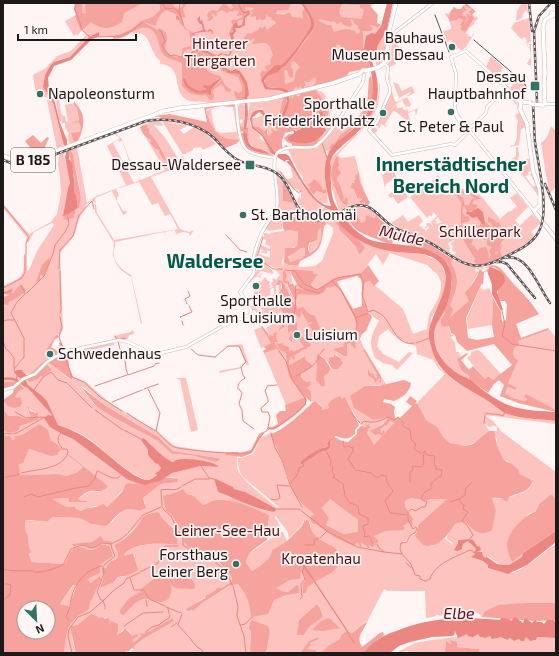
<svg xmlns="http://www.w3.org/2000/svg" width="559" height="656" viewBox="0 0 559 656" font-family="'Exo 2',sans-serif">
	<style>
		.green { fill: #fdc3be; fill-rule: evenodd }
		.forest { fill: #f6a39d; fill-rule: evenodd }
		.water { fill: #ec8680 }
		.lines { fill: none; stroke-linecap: round; stroke-linejoin: round }
		.stream { stroke: #ec8680; stroke-width: 1 }
		.river { stroke: #ec8680; stroke-width: 2.5 }
		.secondary-casing { stroke: #c6bcbb; stroke-width: 3.5 }
		.primary-casing { stroke: #c6bcbb; stroke-width: 4.5 }
		.secondary { stroke: #fff; stroke-width: 2.5 }
		.primary { stroke: #fff; stroke-width: 3.5 }
		.tram { stroke: #5c5857; stroke-width: 1 }
		.rail-casing { stroke: #5c5857; stroke-width: 2.5 }
		.rail { stroke: #fef5f4; stroke-width: 1; stroke-dasharray: 3; stroke-linecap: butt }
		.primary-bridge-casing { stroke: #c6bcbb; stroke-width: 4.5; stroke-linecap: butt }
		.primary-bridge { stroke: #fff; stroke-width: 3.5 }
		.poi-dot { fill: #327363; stroke: #fef5f4; stroke-width: 1.5 }
		.labels { text-anchor: middle; stroke-width: 3.5; stroke-linejoin: round; paint-order: stroke }
		.shield { fill: #fef5f4; stroke: #605b5a; stroke-width: 1 }
		.shield-label { font-size: 14px; font-weight: bold; fill: #1c1918 }
		.poi-label { font-size: 15px; fill: #1c1918; stroke: #fef5f4; text-anchor: end }
		.park-label { font-size: 15px; fill: #4e0f11; stroke: #fef5f4 }
		.water-label { font-size: 16px; font-style: italic; fill: #680b12; stroke: #fef5f4 }
		.district-label { font-size: 19px; font-weight: bold; fill: #005b4a; stroke: #fef5f4 }
	</style>
	<rect width="100%" height="100%" fill="#fef5f4"/>
	<!-- green -->
	<g class="green">
		<path d="M75 3H300L308 15 276 65 265 75 262 83 271 90 285 92 287 96 210 104C202 99 191 105 183 97 173 86 182 65 160 64V61C158 59 155 56 154 53 149 44 147 29 133 34L132 32 120 38 114 39 113 36 99 37 91 35 70 57 58 60 50 66 45 75 43 87 50 98 39 96 35 88 33 75 46 68 57 56 71 51 86 35 82 30 77 36 76 34 74 36 65 21 76 15 74 9Z"/>
		<path d="M304 3H377L370 6 377 14V23L381 25C377 33 371 38 367 47L366 46 364 49 365 52 367 53 370 68 350 76 359 72 360 69 349 72 348 77 314 89 322 92 326 96 325 99 331 108 329 118 333 126 320 141 318 139 326 130 323 124V118L327 116 322 100 318 93H304L293 98V100L289 93 266 86 287 65 307 7Z"/>
		<path d="M466 3 477 13 475 12 472 14 475 18 477 16 478 19 474 22V25L473 24 471 27H470L466 33V34H468V36L472 37 473 33 474 34 466 47 461 51 459 48 455 50 451 40 448 41V44L443 30 444 31 451 29V26L448 17 447 18 445 13 449 14 454 7 457 9H461Z"/>
		<path d="M522 3H527L528 14 526 10 522 15 523 17 517 21 516 20 517 11Z"/>
		<path d="M529 16 531 44V75V66L527 64 531 56 529 44H531V42L527 43 529 49 526 43 527 41 525 37 521 39 511 28 515 22H518L524 19 526 22 525 19 529 18Z"/>
		<path d="M388 27 385 60 377 66C371 52 382 39 388 27Z"/>
		<path d="M394 34 395 38 393 40 395 44 399 46 397 48 402 47 401 49 403 51H401L400 49 398 50 403 56 402 55 395 58 394 60 396 64 390 67 389 69 390 71 389 72 390 79 393 78 389 80 388 65Z"/>
		<path d="M491 56 504 68 501 69 502 71 496 77 486 67Z"/>
		<path d="M517 80H521L526 85 524 88 526 91H516L513 93 510 88Z"/>
		<path d="M389 82 395 101 397 102 407 97 411 105 409 107 407 106V107H406L402 100 396 104 397 108 403 107V109L405 110 407 109V108L408 112 421 107 418 108 416 116 415 110 408 113 411 124 395 111H393L385 124 386 126 389 124 386 127 381 124 379 129 377 127 379 128 378 126H375L374 127 378 130 373 135 369 130 375 125 390 95 391 92Z"/>
		<path d="M393 82 398 84 402 91 412 86 415 93 406 97 411 93 410 92 399 98Z"/>
		<path d="M379 83 380 84C380 112 372 120 353 139 348 144 342 149 338 155L341 158 355 156 362 184 366 195 355 193 357 198 362 199 359 203 362 204H364V205L351 206 341 211 342 212C369 197 378 220 401 231L391 227 377 216 375 218 366 215 365 221 361 223 356 211 348 215 353 228C340 217 337 206 333 190L332 189 330 170 331 166 330 164 331 157C339 154 342 146 349 142V140L356 133 357 134C369 122 381 101 379 83Z"/>
		<path d="M511 96 518 104 525 121 526 127 521 129 519 145 510 147V146L514 145C520 135 515 129 518 121L515 115 519 113 517 107 518 105 514 103Z"/>
		<path d="M283 98 279 115 272 117 266 115 262 108C254 110 246 117 251 126 253 130 257 132 261 136L259 138 266 143 272 154H269L266 152 267 150C261 150 262 150 256 148 246 143 250 134 247 126L248 124 247 123 250 103 265 102Z"/>
		<path d="M56 99 59 100 61 113 63 116H65L66 122 68 121 65 105 73 103 77 108 79 122H80L81 132 74 133 73 137 74 142 69 145 68 135 69 134 65 128V123H62V122L59 120Z"/>
		<path d="M366 99 368 100C368 108 361 120 354 123 353 128 344 134 339 136 338 143 329 146 329 153L326 150V157H327L325 166 326 189 323 190 319 184 313 181 311 187 308 189 303 180V177L298 171 289 151 287 149 280 151 288 148H317L336 126 338 129 340 128 343 130C355 122 363 113 366 99Z"/>
		<path d="M47 100H51L53 103 64 147 57 149Z"/>
		<path d="M240 103H243L245 107 244 128 241 126 240 129 239 121 241 124 243 121 241 119 239 121 238 108Z"/>
		<path d="M231 105 235 107 236 106 240 136 238 135V137L240 139 239 141 238 139C217 142 212 128 206 111 214 106 223 108 231 105ZM217 107H233L237 132 221 133 216 131 213 122 211 110Z"/>
		<path d="M263 115 267 125 272 127 274 126 276 129H279L276 131 274 129 273 133 270 135V138L268 136V129L264 132 261 128 253 126 252 118H256Z"/>
		<path d="M152 120H160L163 126 154 125 166 139 179 160 182 155 187 164 151 177 180 229 189 232 194 230 190 236 189 233 183 232 176 234 175 230 165 232 166 237 164 232 115 242C116 246 114 248 114 252 113 264 123 270 131 275L142 323 141 324 131 277 121 270 116 264 113 255 114 243 95 212V203L92 200 86 205V207L79 219 74 236 60 253 63 329 60 335 57 334 48 349 50 360C42 364 36 370 29 374L24 373 22 370V379L24 384 51 414 52 416H45L62 434 73 439 128 480 136 482 135 484 129 483 107 507 95 506 82 511 76 509 75 507H66L53 501 51 499 70 498 69 502 85 501 79 500 78 498C88 494 87 490 99 492L108 486 68 455 83 467 78 472 66 476 59 474 20 475 18 464 29 449 50 456 51 441 39 424 22 435 14 436 15 439 11 440 10 436H3V431L10 433 20 426 38 420 37 413 27 408 31 417 26 419 18 416H8L5 411H3V404L5 402 7 406 14 408 15 396 19 391 22 390 23 387 18 381 3 382V304L14 300 26 290 19 287 13 293 11 292 12 288 3 292V286C24 276 24 278 24 254L27 256V271L29 270 37 251 54 225 52 223 34 232 28 243 26 240 27 237 3 208V204L29 234 51 222 57 214 61 193 60 177 58 164 59 155 65 151C61 160 74 175 68 187L62 214 65 217 62 219 73 218 76 213 75 212 79 208C79 205 80 202 81 199 81 191 74 154 69 150L77 147 87 203 96 196 126 185 107 146 120 138 113 133 134 125 115 133 122 139 130 161 139 179 141 180 165 170 146 138 151 140 150 143 155 149 159 150 161 155 167 160C162 150 156 141 149 133L150 130 145 125ZM119 139 118 141 120 142 122 140 129 161 139 179 138 181 134 183 113 143ZM139 182 152 205 158 203 165 216 170 214 178 229 114 240 97 213 95 198 112 191 123 215 127 213 126 211H123L117 201V197L119 196 116 189Z"/>
		<path d="M162 121 186 125 187 126 180 130 184 134 194 127C205 132 208 135 216 144L203 150 201 147 193 148V150L183 155Z"/>
		<path d="M551 126 556 131V187L550 193 546 175 541 143C547 139 549 133 551 126Z"/>
		<path d="M518 147 519 155 518 160 521 162 527 161 526 159H529L531 171 528 172 529 175 525 176 533 187 536 185 530 174 532 173C537 183 546 200 535 209L539 202 537 194 511 160 516 156V148Z"/>
		<path d="M290 165H291L305 189 318 204 321 207 331 210 334 215 329 217 324 212 319 219 314 218 308 216 307 214 310 212 303 211 300 208 302 205H299L297 200 299 197 301 199V193L295 188 294 190 289 184 287 185 282 174 281 175 276 172 280 170 287 180 293 177Z"/>
		<path d="M394 167 396 177 386 184 385 188 382 175Z"/>
		<path d="M276 173 283 181V201L294 203 295 210V216H283V210L282 229 268 231 267 229 264 232C266 222 275 213 278 203 281 193 276 183 276 173Z"/>
		<path d="M438 175 439 178 441 180 439 183 435 182 431 186V187L433 186 435 188 436 187V188L437 187 442 192 449 187 447 184 451 187V186L475 192 480 195 500 219 509 211 510 212 517 206 510 198 517 193 528 207 515 220 519 225 505 240 532 214 541 223 531 232 535 237C526 247 491 266 477 265 468 265 459 260 451 256L452 254 455 255 456 252 452 251 453 246 450 244 456 239 448 243 450 248 449 252H451L450 255 428 241 406 232 391 223 403 215 408 222 419 215 423 221 419 225 421 227 423 226 422 228 425 230V232L429 228 428 226 426 228 424 227 427 226 426 225 427 223H430L434 228 431 222 432 220 437 224 441 222 438 217 435 220 437 222 435 223 433 220 437 216 433 212 432 217 430 215 427 218 410 197 430 183Z"/>
		<path d="M400 186 408 197 398 204 393 197 391 198 388 195Z"/>
		<path d="M316 191 327 194 328 203H323L322 204 314 195Z"/>
		<path d="M334 216 337 221 335 222 346 237 356 247 358 252 365 248 359 240 384 249 413 252 425 255 436 260 441 264 445 274 446 284 438 307 431 318 432 351 439 367 452 379 487 400 499 410 510 414 526 418 556 421V424L486 415 487 417 493 421 502 432 556 472V498L551 494 539 504 536 511 528 514 507 547 512 561 523 553 522 557 509 565H501L487 556 486 558 483 556 482 553H477L478 551H480C472 539 473 538 458 540V543L455 548 462 549 463 544 468 541 476 549 475 551 472 552 475 554 474 558 483 561 488 565V568C496 570 503 574 512 573 523 571 545 551 556 544V603H526L484 612 482 617 478 613 464 614 461 610C453 613 446 617 437 615L433 617 426 618 425 591H388L384 589 367 622 366 621 352 633 348 631 315 582 342 556 334 547 319 539 311 532V526L308 519 303 521 302 525 289 538 287 531 275 515V519L277 520 281 529 268 538 269 515 253 509 203 505 194 496 187 494 183 489 177 492 168 494 171 514 184 535 183 540C198 549 230 563 232 581L222 588H217V590L208 595H206L205 597 187 609 193 611 201 604 230 586 238 584 244 591 250 604 299 593 296 585 288 592 282 591 275 588 290 580 300 579 301 571C305 576 305 581 308 587L314 583 347 632 342 634 341 639 331 644 320 653H316V650L307 649 310 643 319 639 318 637 309 641 300 653H266L270 633 251 632 250 653H129L133 650 134 646 143 639 173 621 172 618 134 642 132 641C132 635 130 632 125 628L117 635 118 631 107 626V617L75 626H72V639L76 653H64C66 641 65 629 74 620 78 615 84 613 89 609 90 601 93 594 98 587L86 579 100 573V565L113 556 110 546 101 544C94 552 92 549 83 549 79 550 74 552 70 553L65 564 30 562 28 535 26 532 25 520 32 521 52 517 80 518 91 524 99 525 111 523 121 512 127 509H133L139 511 145 504 143 499 144 497 161 484 171 483 174 477H164L172 473 201 466 219 467C201 461 191 457 172 462L161 456 150 443 141 440 148 450 151 458 158 464 161 468 159 471 155 473 157 475 149 480H146C125 472 110 455 92 441 82 433 71 429 58 425L47 401 28 385 23 376 28 379H38L41 376 42 377 52 370 47 363H49L68 378 72 380 74 377 86 382 110 403 155 430 175 446 207 451 226 452V454L237 456C237 461 236 468 239 472 245 483 267 499 277 508L279 507 244 478C239 472 238 466 238 458H242L253 454 261 438 270 433 283 462 287 477 302 504 314 514 309 518 313 524 316 523 334 537 355 544 358 542 360 547H362L360 543 370 549 369 545 373 543 377 544 373 536 386 531 396 530 408 523 411 525 413 519 405 506V501L411 498 426 501 430 499H447L418 525 415 533 409 535 408 540 402 542H408L410 535H414L423 545 432 546 444 538 452 544 453 543 447 539V536L455 524 464 522 468 525 496 510 492 498 504 499 523 493 529 489 533 482 520 474 519 470 511 463 503 459 497 445V439L494 435V431H497V427L495 426 489 427 485 424 489 431C478 443 460 453 445 439 442 436 440 430 436 427 433 424 429 423 426 420 422 416 420 408 417 403L445 374 438 368 433 360 417 354 416 346C402 342 397 340 388 329L379 336 377 346 383 354 399 362 409 352 413 353 397 370 392 365 383 363 375 358C368 341 371 336 379 321 364 311 361 301 364 283L370 281 403 309 413 334 427 329 429 315 439 297 441 289V282L438 275 427 265 390 253 383 265 376 254 361 273 334 278 318 289H315L311 283 317 276 314 274 313 271 291 269 292 270 291 273 297 284 291 273 292 282 295 286 297 284 305 289 300 288 296 290 293 284H289L285 280V272L283 270 285 282 296 302 297 294 324 291 330 287 337 286C342 293 346 301 350 308 359 325 360 332 343 344L344 346 336 348V350L344 356H347V343L355 344 360 339 364 348 363 350 378 374 375 378 370 377 374 378 377 382V378H379L380 383 381 376 387 385 365 386 389 416 386 420 376 430 372 429 382 436V432L380 433 379 430C383 425 387 425 390 421L394 424 374 446 367 433 369 428 366 426 363 427 360 423 353 412 345 397 329 408 322 410V406L315 401 311 402V396L307 388 311 381 306 382 301 377V373L312 367V365L306 360 304 356 289 365 286 359 267 335 269 333 266 328 282 318V315L281 312 263 324 258 316 259 315 254 310 252 311 248 303 249 302 251 307 253 305 254 303H257L255 301 257 299 254 296 253 297 252 295 256 290 258 292 264 286 259 290 249 282 252 284 255 282 254 285 257 288 259 286 256 284 259 281 261 282 265 277 268 281H270L269 285 272 286 269 287 270 288 273 287 271 283 274 281 272 280 274 278 276 280 280 275 276 270 281 267 275 268 263 262 273 271V274L261 271 257 275 259 276 261 273 262 274 260 276 261 277 260 278 257 276 251 281 253 283 250 281 255 272 258 270H255L254 261 261 239 256 258 262 263 258 258 259 254 270 258V251H268L266 254 261 252 262 251H265L260 249 261 245 270 249V246L265 244 266 240 263 239 264 235 263 233H267L268 234H270V233L283 231 285 229V231L290 230 298 232 297 246 285 251 284 258 282 259 283 268 284 259V262L288 265 303 267 315 266 322 261 333 233V228L325 222ZM278 280 279 292 281 293V283L283 282 294 302 295 305 284 313 277 302 276 285ZM272 288H274V295H272L274 297V300L272 302 273 304 272 308 270 304 265 307 267 305 265 303 261 308 263 311 261 313 259 312 256 308H258L259 309 262 306 261 304 263 305 264 304 262 302H266L267 300 266 299 269 298 267 297 269 295 271 296 270 290ZM336 354 340 358 335 369H331L328 373 316 379 317 355 322 356 328 362 329 358ZM82 386 106 406 158 437 173 451 218 458 217 462 190 455 172 454 158 441 109 415 97 407 80 387ZM214 479H216L218 481 233 487 234 489 245 492 269 506 277 508 274 512 262 510 218 492ZM158 512 165 522 171 525 177 544C160 544 138 541 124 554L125 556 133 553 135 556 126 576C118 576 118 578 114 582 110 585 104 586 100 588 103 577 104 561 117 559L118 553 114 545C126 540 129 532 139 524 145 520 152 516 158 512ZM103 540 107 541V542L102 543 91 548 83 546H73L72 545ZM173 576 183 577 170 583 171 594C162 611 153 595 141 600 137 601 135 605 130 607L124 614 119 611 128 599ZM317 604 320 608 323 617 310 626 304 635 299 620Z"/>
		<path d="M322 228 320 243 310 253C306 244 313 241 318 234V231Z"/>
		<path d="M305 247V255L302 258 290 262 289 261 288 258C293 253 298 248 305 247Z"/>
		<path d="M453 260C467 264 473 269 489 267H490L486 270 487 268H484L482 270 480 268 478 270 476 268 475 271 479 272 470 286V301L450 317 452 310 450 305C457 291 461 277 451 263Z"/>
		<path d="M480 288 484 290 489 288 493 298 492 325 468 329 467 318Z"/>
		<path d="M444 311 445 313 442 318V327L448 326 451 334 454 336 451 337 455 343 456 352H458L461 356 457 359 461 370 470 378C453 379 432 349 433 333 434 326 440 317 444 311Z"/>
		<path d="M261 327 271 343 261 348 254 330Z"/>
		<path d="M133 330 134 334 129 335V337L120 339 118 338 117 340H115L114 345 68 355 64 350 115 339 114 336 130 332Z"/>
		<path d="M550 330 556 338V410L526 395 527 399 525 401 513 398 505 393 508 387 516 390 517 388 508 383 517 360 515 359 513 353 515 347 520 346 518 341Z"/>
		<path d="M242 344 249 365H247L246 363H244L242 368 220 373 219 371 241 367 243 363 245 362 239 346 229 347 226 349 229 346Z"/>
		<path d="M277 349 286 362 293 381 304 399 286 405 264 353Z"/>
		<path d="M477 350 480 351 501 374 493 380 488 376 485 379 467 358 471 355V352Z"/>
		<path d="M176 378H186L198 430 191 432 180 380Z"/>
		<path d="M330 499 358 520V533L344 534 326 525 329 518 322 508Z"/>
		<path d="M280 532H283L287 541 272 550C271 560 260 566 252 571L246 563 247 557 250 553Z"/>
		<path d="M74 585H77L73 592 71 608 60 604Z"/>
		<path d="M467 634 469 636 478 634 479 636 483 638 490 636 502 637 505 640 510 638 514 641 519 639 524 641 526 637 530 641 536 640 537 637 556 638V653H479V649L457 647 451 641V644L446 641 445 652 440 653H409L408 651 395 653 416 643 431 640 458 637Z"/>
	</g>
	<!-- forest -->
	<g class="forest">
		<path d="M75 3H82V13L86 14 85 3H143L124 13 122 22C108 30 104 30 91 22L81 31 75 16 76 15 74 9Z"/>
		<path d="M158 3H173L174 7 179 9 183 6 181 3H187L183 9 185 16V17H181L180 12 178 13 185 29 180 23 177 15 167 10C160 13 157 19 156 26L143 22 158 30 159 28C169 32 168 39 165 48 168 55 174 58 181 57L183 48 191 46 189 30 194 35 192 45 194 49 193 51 188 49 185 51 183 55 184 58 189 56 194 51C203 51 222 57 225 68H222L221 65 220 68 222 70 225 69 228 73 239 74 245 86V97H243L244 101 236 99 234 93 235 91 239 93 242 91V86L238 77 222 71 211 59 204 55 197 58V60C206 68 207 73 220 76L225 85 231 90 230 92 226 91 221 84 213 90 214 97 212 100 209 99 206 95C195 96 189 94 182 86V63C177 60 169 60 165 56 156 48 161 33 148 28 136 24 125 42 113 38V36L119 35 132 29 141 21 153 17 160 10V5ZM218 78 221 79 220 82 211 90V94C202 92 198 94 188 89L185 79C189 88 197 93 207 89L206 88 212 85Z"/>
		<path d="M224 3 231 9 234 7 231 6 233 3H291L289 8 288 10H277L276 14 284 15 288 13H290L292 17 303 18 302 12 305 8 311 23 310 30 289 58 282 64 276 65 271 67 262 79 260 75 262 70 266 72 267 69 265 68 266 66 271 64 270 60 273 55C268 40 267 43 252 44L255 37 250 41H245L243 39 248 33 250 34 258 30 260 27 263 28 265 26 267 30 275 24 276 22 273 20H271L272 18 266 15V18L264 20H261L260 18 258 20H256V16L251 17 252 13 254 12 250 11 254 9V8L246 7 245 8 246 11 242 10 248 13V14L244 20C239 19 236 23 233 27V31L229 33 233 24 231 22 232 20H237L238 19 243 17 242 15 237 16 239 10 237 11 234 10 233 12 230 11 227 13 222 10 216 13 217 15 216 17 213 13 211 16H213V18L210 21H207L209 18 207 16 208 13 212 10 217 11Z"/>
		<path d="M304 3H369L371 6H370L378 15 377 23 381 25 377 28 375 26 369 25 373 28 371 31H362L363 34V47L366 56 368 57 370 68 349 72C345 81 316 86 306 89L308 86H313L316 82V78L314 77 309 82 304 81 306 86H304V88H301V86L299 88 295 87 292 92 289 93 286 90 266 86 264 83 265 78 280 70 291 60 313 31 314 22ZM342 4 360 5V8L364 9 362 19 341 17 339 11ZM320 19 332 22 334 21 337 24 341 22 344 25 351 27 352 24 350 19H352L354 23 358 26V29L360 30V33L356 34 355 31C346 28 342 29 334 32L331 25H327L319 21 318 20ZM337 44 340 45 343 50 352 56 348 61H346L343 58 336 53 338 52 336 48ZM292 61 295 62 300 67 296 71 294 81 286 84 285 83 284 71 285 70H287L289 76 291 78 293 77V70L291 67Z"/>
		<path d="M466 3 475 11 472 15 474 18 473 20 465 32 460 29 462 26 460 25 463 20 459 18 457 20 450 21 448 17 451 14H449L454 7 457 9H461L464 5 465 9H468L463 12 462 15 467 17 466 22 464 23 465 24 468 19 466 14H469L470 16 471 14 469 12 472 9 465 6Z"/>
		<path d="M371 76C380 118 352 125 329 151L330 146 333 143 334 144 338 139 339 136 352 127 353 123 357 122 367 106 369 78Z"/>
		<path d="M315 90C320 94 328 108 328 115L323 118 320 111C315 118 305 126 297 130L293 129V131L285 133C283 138 280 142 283 148L286 145 289 147 276 152 274 151 263 135 253 126 259 127 264 131 268 129 267 133 270 138 269 135 273 132 271 130 272 129 276 131 279 129H276L274 126 281 125 284 127 286 125 289 127 294 123 295 120 293 117 288 120 290 124 288 125 285 121 281 122 290 97 289 95 291 96 293 99 294 95 299 96 302 92 305 93Z"/>
		<path d="M287 96C288 102 280 120 275 124L270 123 266 115 272 117 279 115 283 98 250 103V102Z"/>
		<path d="M74 101C76 104 79 107 81 111 86 120 82 133 78 141L73 143 74 142 71 133 80 132C81 129 81 124 78 122L69 123 79 121 77 108 74 105Z"/>
		<path d="M234 104 235 106 234 107C227 104 216 107 207 109L206 111C212 128 217 141 238 139L239 142H236L238 143 225 148C203 126 191 121 160 119L161 117 152 116 170 114 207 122 204 107Z"/>
		<path d="M145 124 150 130 149 133C154 136 165 155 167 161L163 159 159 152V150L155 149 150 143 151 140C145 138 142 133 140 127Z"/>
		<path d="M241 126 243 127 244 129 248 127 249 143 252 146 261 150C251 148 248 143 247 134L243 137C250 157 259 151 274 155L271 156 249 151 245 146 241 134 243 132 242 131 241 133 240 127Z"/>
		<path d="M289 134H292L288 137V139C295 145 311 144 318 139L320 141H318L317 142 318 143 313 146H292V144L287 142 284 138Z"/>
		<path d="M33 135 41 143 47 137 49 138 44 149 35 154 25 141Z"/>
		<path d="M69 150 71 151 73 155 81 198 79 208 75 211 76 212 73 218 71 219 70 218 69 220 62 219 65 217 62 216 68 187 70 184 69 173 70 183 68 188 63 215 74 211 78 207C77 201 76 197 74 191 73 187 75 182 74 178 73 168 69 159 69 150Z"/>
		<path d="M336 157 339 158 338 162 339 165 338 168 341 173 337 178V181C341 184 341 192 344 197L343 201H344L346 197 348 199 347 206C337 200 339 192 333 185L334 183C328 174 333 166 336 157Z"/>
		<path d="M359 172C358 183 364 191 369 201L370 202 368 206 365 205V203L361 204 359 202 362 199 357 198 354 189 351 188 352 183H355L354 181 356 178 355 176Z"/>
		<path d="M314 179 320 184 323 190 326 189 327 194 316 191 314 195 308 189 311 187 309 186 308 184 311 183Z"/>
		<path d="M283 181C296 203 298 224 329 220L325 222 327 224 324 226C321 248 321 251 300 261L298 266 288 265 284 262 285 248H294L297 246 298 232 290 230 285 231 283 228V216L295 217V210L294 203 283 201ZM321 228C322 238 320 247 310 253L308 249 309 243 317 240 318 231ZM301 248H305V255L302 258 290 262 288 257Z"/>
		<path d="M455 188 466 193 462 195 463 193H461L459 195 463 198 465 205H469L471 200 474 198 468 192 472 194H475V195L479 197 480 199H478V201L475 199 473 201V204L478 205 474 211H467L464 206 462 212 465 216H468L470 218 468 222H465L461 224V202L454 192Z"/>
		<path d="M352 207C357 210 359 219 361 223L365 221 366 215 375 218 376 215C390 232 413 236 432 246 439 250 446 256 453 259L451 263C461 278 457 290 450 305L453 310 450 317 469 301 465 293C470 287 479 276 479 270L480 269 483 272 490 268 488 266C491 265 494 265 497 266 503 269 507 277 512 282 521 292 531 301 538 313L539 314 516 324 521 338 548 328 549 330 518 341 520 346 515 347 513 353 515 359 518 360 508 383 517 388 516 390 508 387 505 393 513 398 525 401 527 399 524 397 526 394 556 410V412L518 403 500 396 504 385 499 380 494 384 488 393 468 378 470 377 461 370 457 359 467 353 468 354 461 360 469 370 473 366 485 379 488 376 493 380 512 365 494 344 467 351 457 342 455 335 451 333 449 326 442 327C439 321 443 317 445 313L444 311 449 299 452 283 448 264 435 253 408 245 402 241 393 240 392 244C385 243 380 240 374 238 359 232 352 230 348 215L351 213V209ZM494 267C499 270 508 277 504 283 502 287 498 287 498 291 497 294 499 299 500 301H505L507 305 506 320 502 322 501 312 493 298 492 325 494 337 477 340 468 338 466 318 482 283 483 285 484 272 487 271 489 276 490 268Z"/>
		<path d="M488 217 495 220 496 223 499 222 503 235 502 239H505L502 241 497 252 494 253 496 254 498 253V249L502 244V245L500 251 502 257 487 264 477 265 474 261 475 259 461 236 459 235V226L462 225 464 229H469L467 234 470 235 473 240 471 245 475 246V248L477 250V252L480 248 486 247 489 255 488 257 489 258 491 256 489 251 492 247 487 245V239L486 240 480 238 479 235 476 234 478 226H480L481 222 484 224 486 222 489 225 490 230 502 239 499 226 498 229 493 228 491 223 488 222Z"/>
		<path d="M337 221 345 230 359 240 365 248 360 254 358 252 356 247 339 229V227L335 222Z"/>
		<path d="M49 258 51 260 44 276 40 275V280L36 282 42 265Z"/>
		<path d="M368 265 379 281 374 286 370 281 364 283 363 299 368 313 370 314 372 317 366 331 362 334 360 339 355 344 356 348 355 349 350 343 347 344V356H344L333 349 344 346 343 344C360 332 359 325 350 309 346 301 342 293 337 286L327 288 323 293 317 295 298 294 296 302 287 284 283 281V271H285L287 276 285 280 289 282V284H293L296 289 300 288 305 290 297 284 291 273 292 270 291 269 313 271 314 274H318L311 284 315 289H318L334 278 361 273ZM357 276 361 279C363 287 361 297 362 306L353 309 337 282 338 281Z"/>
		<path d="M278 280 282 281C288 289 291 300 297 307V309L303 307 309 314 315 316 320 329 317 330V334H314V332L312 331 311 327 308 325 309 324H311L313 322 308 323 301 311V315L299 318 296 314 293 316 297 323V329L304 339 303 341 305 340 311 344 309 347H307V349L302 350 299 353H298L294 356 295 358 293 360 291 356 290 359 291 360H289V365L305 356 306 360 312 365V367L301 373V377L306 382 311 381 310 385 307 388 311 392V402L306 397C306 399 307 401 306 403 304 410 280 427 273 430L268 429V427H273L278 424 276 415 280 411H286L285 405 304 398 293 382 289 376 286 362 277 349 264 353 263 351 266 349 264 347 261 348 271 343 261 327 262 326 268 333V337L269 335 273 336V334L277 331 276 337 278 342H274L287 362 286 353 280 350 276 343 279 344 283 343V345L289 347V351L292 350 294 351 293 352 304 347 300 341 301 339 298 340 296 335 293 334 292 342 289 339 292 332 291 329 290 332 288 333V325L285 324 288 320H285L283 323 285 326 278 331 283 323 284 317 290 314 287 312 284 314 277 302 278 301 279 304V292H281L280 290 282 288 281 282 279 285H276Z"/>
		<path d="M20 285 22 286 26 290 24 294H22L14 300 9 302 8 305 3 304V297L9 295 3 294V292L12 288 13 289 11 292 13 293Z"/>
		<path d="M57 334 59 337 55 339 51 347 57 351 61 350 59 343 61 342 64 350 68 355 69 367 73 377 72 380 49 363 47 364 52 370 42 377 41 376 38 379 30 382 23 376 24 372 27 375C35 372 39 364 46 360L47 361 50 360 47 349Z"/>
		<path d="M364 348 381 376V383L378 381 380 380 379 378 375 383 374 381 375 380 368 375V369L371 374 373 373 375 378 377 377 376 375 377 374 363 350Z"/>
		<path d="M317 354 324 358 331 369 328 373 324 376 325 386H321L316 380Z"/>
		<path d="M334 354 340 358 343 363 338 369H332L328 362 329 358 334 356Z"/>
		<path d="M404 380 411 383C410 392 403 397 394 401L384 399 383 402 391 404 395 407 394 411 395 418H400L412 406 406 402 410 396 417 401 415 404 417 403 426 420 437 427 444 438 450 443 465 446 473 444 489 431H494L497 445 503 459 507 462 511 463 519 470 520 474 533 481C527 494 520 492 509 497L507 502C503 498 498 497 492 498L496 510 492 530C478 538 475 529 464 522L455 524C449 534 437 550 423 545L414 535 416 534 418 525 447 499H430L427 501 411 498 405 501V506L413 519 412 525 408 523 403 526 405 529 402 530 386 531 374 536 378 540V543H373L374 546 373 547 369 545 370 549 361 543 362 547H360L358 543 355 544 356 546H354L334 537 316 524H313L309 518 314 514 302 504 293 492 283 462 270 434C282 432 304 411 313 402L315 401 322 407V410L329 408 328 404 333 399 340 396 342 399 345 397 359 425 355 430V434C348 440 344 439 336 436L334 437 342 441 348 442 357 434V430L361 426 365 427 368 424 371 428H369L367 433 374 445 394 423 390 421 387 425 384 426 380 429 381 433 384 430 385 432 382 436 379 434 375 435 370 430C377 429 385 424 388 417L374 420 354 408 350 396 365 386H378ZM333 438V439L330 441V448L328 450 321 452 301 465 300 462C305 457 314 451 321 448 324 448 326 448 328 446L327 444 329 440ZM330 499 358 520V532L344 534 326 525 329 518 322 508Z"/>
		<path d="M18 381 24 389 19 391 15 396 16 398 20 397 22 403 20 407 14 408 7 406 5 402 3 404V400L13 393 14 388 3 391V382Z"/>
		<path d="M80 386 106 406 158 437 173 451 218 458 220 459 217 462 190 455 172 454 158 441 109 415 97 407Z"/>
		<path d="M27 407H28L30 411 36 413 38 412V420L20 426 18 431 10 433 3 431V411H5L8 416H18L27 419 31 417Z"/>
		<path d="M39 424 48 430 51 441 54 442 62 449 59 451 57 455 50 456 29 449 23 463 19 464 20 475 59 474 66 476 78 472 83 467 68 455V454L108 486C99 496 96 488 87 492 84 494 82 496 78 498L79 500 86 501 87 502H69V498L52 499 66 507H75L76 509 81 511C88 507 98 508 103 504L107 507 122 492 126 484 129 483 135 484 136 482C146 485 156 484 164 477L178 479 177 482 161 484 144 497 143 499 146 508 139 511C121 504 118 517 106 526L91 524 80 518 52 517 48 521 25 520 26 532 28 535 29 547 31 552 29 554 31 562 65 564C67 559 70 551 75 548 85 544 89 557 101 544L110 546 113 556 100 565V573L87 579 91 583 100 576 101 580 90 603 89 609C84 613 78 615 74 620 65 629 66 641 64 653H3V436H10L12 440 15 439 14 436 22 435ZM73 585H77L71 601V607L60 604ZM24 608H48V632H24Z"/>
		<path d="M265 431 252 453 242 457 226 455V452H238L240 453 251 450 259 434Z"/>
		<path d="M183 489 187 494 194 496 203 505C209 504 211 500 217 500 236 499 252 508 269 515L267 540C259 546 247 551 246 563L252 571C260 566 271 560 272 550L287 541 302 526 305 519V521L308 519 312 532 319 539 334 547 342 556C337 573 328 574 315 582L303 564 314 583 308 587 305 593H303V583L305 581V577L301 571 300 579 290 580 276 588 282 591 288 592 296 585 299 586V593L284 596 274 600 268 614 251 617C250 603 247 595 238 584L229 586 201 604 193 611 191 610 188 611 186 609 205 598 206 595H208L216 590 217 588H222L232 581 231 576 218 560 188 547 183 540 184 535 171 514 166 511 163 496 177 492Z"/>
		<path d="M551 494 556 498V531L523 553 512 562C510 557 507 551 507 546 507 532 524 516 536 511L539 504Z"/>
		<path d="M158 512C161 515 163 520 166 522 173 528 179 534 177 544 160 544 137 541 124 554L125 556 133 553 138 570 126 576H121L117 578 113 583 100 588 104 574 102 573V568H106C108 563 111 560 117 559L118 553 114 545C124 541 131 533 138 525 140 523 141 519 143 517 147 514 153 513 158 512Z"/>
		<path d="M101 536 103 540 112 542 111 544C101 540 100 546 93 548 89 548 87 546 83 546 80 545 77 546 73 546L72 544 92 542Z"/>
		<path d="M183 575C189 577 195 580 195 587L194 589 175 588 171 585C173 592 170 603 159 602 154 602 150 598 144 599 136 601 129 609 124 615H122L119 611 128 599 140 592 141 589 156 577H183Z"/>
		<path d="M526 603H556V620L537 621 482 617 484 612 498 605Z"/>
		<path d="M317 604 320 608 323 617 310 626 304 635H297L299 620Z"/>
		<path d="M91 614 97 616 99 619 101 617 106 619 107 617 110 621 108 626 111 621 118 624V631L117 635 123 631 125 628 132 636 137 634 138 636 132 640 134 642 142 636 139 633 144 634 146 631 149 632 172 618 174 621 143 639 134 646V649L132 648 128 652V653L127 651 123 653H76L70 626 78 625Z"/>
		<path d="M329 618 340 628 323 631 312 630 321 621Z"/>
		<path d="M251 620 268 626 270 633 266 653H250L251 632 249 628Z"/>
		<path d="M367 621C365 631 355 635 362 647L380 633 383 632 384 635 374 642 363 653H320L331 644 340 639 342 634 348 631 352 633Z"/>
		<path d="M318 637 319 639 310 643 311 645 307 649 316 650V653H300L309 641Z"/>
		<path d="M450 640 457 642V647L479 649V653H440L445 652 446 641 451 644Z"/>
	</g>
	<!-- water -->
	<g class="water">
		<path d="M300 3H304L313 19C317 29 309 34 304 41 295 54 292 60 279 71 274 75 267 74 264 81 267 93 281 84 288 91 293 98 283 130 271 126 266 123 265 115 259 112L252 118 253 126 263 135 274 151 279 154H286L289 156C296 169 314 207 331 206 326 190 321 169 329 152 334 143 345 136 353 129 358 124 364 120 367 113 377 97 372 64 364 49L366 36 372 33 375 34 381 26 387 3H393L387 30 378 45 375 56 373 55 371 58C373 65 376 72 377 79 382 109 365 127 343 145 337 151 331 155 330 164L331 166C330 172 331 193 333 199 338 214 358 237 374 241 395 246 426 243 443 259 456 270 452 293 446 307 443 316 434 324 434 334 433 351 446 367 460 375 464 377 468 378 471 380 484 391 497 402 514 407 528 411 542 411 556 412V421C539 419 521 419 505 413 499 410 494 405 488 401 465 386 437 376 431 346 430 342 428 336 429 332 431 312 457 281 440 263 428 250 407 254 391 251 375 249 357 241 345 230 339 225 335 217 331 210 317 206 307 192 300 180 295 173 293 166 286 162L290 160H286L285 162 271 153 262 136 252 128 250 119C251 112 256 109 263 110L270 123 275 124 280 119 287 101 286 93 282 91 265 89 261 80C264 76 272 66 276 65 278 64 280 65 282 64 288 61 311 30 311 25 311 17 305 9 300 3Z"/>
		<path d="M177 10 180 12 185 28 193 33 203 30 202 25 199 23 197 19 200 16V21L202 20 205 30 207 31 210 29 212 30 213 34H212L211 31 195 33 193 42 195 49H203L217 56 221 53 228 55 230 53 232 41 229 33 233 32V25L237 22 238 26 242 25 244 17 248 13H243L242 10 245 12 249 10 250 14 245 18V25L240 28H235L236 31 233 35 234 39 231 54 228 56 222 54 219 56 223 60 227 69 232 71 235 69 240 71 247 82 249 95 247 97 248 115 246 130 244 129C244 119 247 106 243 97H245V86L239 74 228 73 225 69 223 70 220 66V64L222 68H225L223 62 209 54 200 51H195L189 56H184L185 54H190L194 49 192 43 194 35 189 30 185 29Z"/>
		<path d="M99 32V37L92 39 71 60 54 66 48 78 49 88 50 94 54 99 60 123 67 140V146L69 152V159L72 163 74 180V191L76 196 78 207 74 211 63 216 68 188 70 183 65 157 66 154 53 103 43 87 45 75 50 66 54 62 70 57 89 37Z"/>
		<path d="M183 78 185 79C189 88 197 93 207 89L203 87 204 85 209 86 220 78 221 79 211 90V95H210L206 93C196 95 184 90 183 78Z"/>
		<path d="M320 111 323 113V124L326 130C324 133 320 138 317 140 310 144 296 145 288 140V137L294 133 293 129 296 131C305 127 314 118 320 111Z"/>
		<path d="M244 132 247 134C249 154 260 145 269 154 260 153 248 152 245 142 243 138 243 136 244 132Z"/>
		<path d="M478 208 483 212 485 223 483 225 477 217 472 218 469 215 466 214 467 211 471 212Z"/>
		<path d="M489 267C495 268 506 272 505 281 504 285 499 288 497 292L503 310 501 311 492 294V285L488 273Z"/>
		<path d="M17 370H22L26 376 24 377 28 385 42 396 47 401 58 425C70 429 79 433 89 440 102 448 135 482 149 480 152 479 154 477 157 475L155 473 159 471 161 468 158 464 155 463 148 455V450L141 440 143 438C154 446 159 455 172 462 174 462 175 460 177 460 185 457 214 461 219 467L201 466 172 473 160 481 145 485 128 480 73 439 62 434 50 427 44 418V416L45 417 48 415 52 416 51 414 24 384 22 379 17 376 14 372Z"/>
		<path d="M333 438 334 439 330 441V448L328 450 321 452 301 465 300 462C305 457 314 451 321 448 324 448 326 448 328 446L327 444 329 440Z"/>
		<path d="M214 479H216L233 487 234 489 245 492 277 509 274 512C254 509 237 499 218 492Z"/>
		<path d="M556 531V542L527 565 508 574 488 568V565L483 561 471 557 475 554 472 552 475 551 476 549 468 541 463 544 462 549 458 551 454 550 458 543V540L469 539 473 540 477 546 480 547 481 550 477 552H482L483 556 486 558 487 555V557L497 564 503 565H509L522 557 523 553Z"/>
		<path d="M303 563 348 631 347 632 303 566Z"/>
		<path d="M515 617 523 623 525 618 532 623 535 620 537 622H542L544 624 547 620H554L556 624V638L537 637 536 640 530 641 526 637 524 641H521L519 639 514 641 510 638 507 640 501 637 492 639 490 636 485 638 480 637 478 634 473 637 468 636 467 634 458 638 455 631 454 635 452 636 432 637 410 642 399 646 390 653H363C367 649 370 645 374 642 382 636 390 633 399 630 433 617 464 617 500 620L501 618C505 618 510 618 511 621Z"/>
	</g>
	<g class="lines">
		<!-- stream -->
		<g class="stream">
			<path d="M76 3 75 9 82 29"/>
			<path d="M162 3 166 9 174 8 177 11"/>
			<path d="M238 3 242 11"/>
			<path d="M179 12 180 3"/>
			<path d="M177 16 178 17 179 19H177Z"/>
			<path d="M159 30 162 33 165 41 162 45 165 51 170 56 174 55 181 57"/>
			<path d="M83 31 90 37"/>
			<path d="M99 37 121 36 131 31 143 22"/>
			<path d="M183 57 188 55"/>
			<path d="M322 143 327 158"/>
			<path d="M31 158 41 148"/>
			<path d="M281 173 294 189 299 193"/>
			<path d="M300 192 301 191"/>
			<path d="M3 205 28 236"/>
			<path d="M265 230 278 208"/>
			<path d="M226 235 240 250 247 252"/>
			<path d="M25 255V271"/>
			<path d="M26 255V243L29 237"/>
			<path d="M256 257 273 269H282"/>
			<path d="M257 257 263 237"/>
			<path d="M59 269 60 250 73 236 79 215 92 201 94 209"/>
			<path d="M285 270 295 271 304 284 317 290 337 278 360 274 364 283 362 294 368 312 374 310C376 312 380 313 382 315 392 323 396 347 414 343"/>
			<path d="M60 271 61 310 60 313"/>
			<path d="M332 281 342 292 356 318 368 313"/>
			<path d="M21 285 25 293"/>
			<path d="M298 285 304 289 319 293 324 287"/>
			<path d="M3 288 22 278 25 272"/>
			<path d="M3 293 12 291"/>
			<path d="M27 293 44 276 53 254 55 245 65 232 69 224 68 217"/>
			<path d="M187 304 185 299 190 296 188 291"/>
			<path d="M502 311 505 324 502 335 512 344 556 351"/>
			<path d="M185 315 192 312 189 306"/>
			<path d="M60 317 62 327 59 337 64 351"/>
			<path d="M181 318 180 317 185 315"/>
			<path d="M3 321 7 320H14"/>
			<path d="M182 321 183 325"/>
			<path d="M285 323C287 319 289 319 292 316 298 308 294 294 296 285"/>
			<path d="M355 334 357 325 356 318"/>
			<path d="M115 336 117 339"/>
			<path d="M120 339 127 338"/>
			<path d="M3 341 6 349"/>
			<path d="M118 341 121 353 125 359 126 369 128 375 154 366 155 365"/>
			<path d="M24 342V338L11 313 17 302 25 294"/>
			<path d="M416 343 430 338"/>
			<path d="M7 349 14 358V368"/>
			<path d="M191 349 198 355 215 357"/>
			<path d="M279 351 286 361 292 379 306 400 305 405 297 412"/>
			<path d="M64 354 72 377 84 382 100 397 122 411"/>
			<path d="M320 354 324 349"/>
			<path d="M215 357 228 346H239L246 362 242 366"/>
			<path d="M155 364 159 363"/>
			<path d="M15 373 14 369 24 357V343"/>
			<path d="M296 376C304 371 318 366 319 355"/>
			<path d="M16 380 17 376"/>
			<path d="M39 383 43 377 51 372 58 380 67 383"/>
			<path d="M68 384 92 408"/>
			<path d="M95 386 127 375"/>
			<path d="M267 386 277 385"/>
			<path d="M267 387 265 391 268 399V402L261 408 262 412H268L270 417 268 428 267 429"/>
			<path d="M144 389 158 384"/>
			<path d="M148 389 160 413 156 431"/>
			<path d="M238 389C237 383 241 381 245 378L243 375 241 367"/>
			<path d="M239 389 242 393 239 404 242 410 243 421 254 429"/>
			<path d="M34 390 38 384"/>
			<path d="M112 402 142 390"/>
			<path d="M95 410 123 430"/>
			<path d="M15 412 26 418 44 417"/>
			<path d="M127 413C136 420 146 425 156 431 162 435 167 444 174 447 183 450 244 456 250 452 256 448 255 439 264 433"/>
			<path d="M351 413 360 423"/>
			<path d="M485 414 487 413C492 415 498 413 503 416L505 412"/>
			<path d="M401 420 403 422V426L410 430 411 439 416 444 414 449 421 453"/>
			<path d="M484 423 485 415"/>
			<path d="M361 424 364 421C373 424 380 421 388 417L394 420 398 417 400 419"/>
			<path d="M124 430 141 439"/>
			<path d="M265 432 269 429 277 427 296 413"/>
			<path d="M61 433C56 438 58 443 62 448"/>
			<path d="M271 433 275 448 282 460 290 485 302 507"/>
			<path d="M3 435 6 433 11 434 17 433 43 418"/>
			<path d="M343 441 344 447 348 446 353 448V451L348 459 355 469"/>
			<path d="M326 451 331 460 330 465 333 468 332 472 335 475 333 477 342 483"/>
			<path d="M422 453 425 451 427 455 435 456 434 462 436 469 442 470 441 476 437 478 434 481"/>
			<path d="M201 466 209 478 214 479"/>
			<path d="M356 470 371 473 375 477H379L381 475 386 476 387 482 390 487"/>
			<path d="M98 471C104 474 111 479 118 478L121 475"/>
			<path d="M21 473C36 469 63 470 68 452L67 449H62"/>
			<path d="M3 478 20 474"/>
			<path d="M410 482V472L413 470 412 466 420 467 424 464 423 459 424 453"/>
			<path d="M291 483 297 475 299 468 304 466 303 463"/>
			<path d="M343 484 345 496 350 503 358 506 359 514 368 518V524L363 526 365 534 364 537 369 536 373 544H377L379 548 384 552"/>
			<path d="M182 486 195 479H209"/>
			<path d="M391 488 393 491 385 501 390 513 407 515"/>
			<path d="M24 497 31 494 38 497 71 489 89 486 95 478 97 471"/>
			<path d="M271 499 275 500 280 498 277 485 289 486"/>
			<path d="M450 502 459 499"/>
			<path d="M162 506 161 490C168 488 175 492 181 487"/>
			<path d="M162 507 164 510 171 516 178 531 183 535V545L192 551V557L214 561 226 571 232 585"/>
			<path d="M276 509H299L327 531 357 547 384 552 402 554 411 564 415 575 420 576V579L425 581 430 579C435 563 456 557 470 550L473 551"/>
			<path d="M409 511 412 509 415 511 422 507H425L427 502 422 500 421 497 425 492 431 489V484L433 482"/>
			<path d="M128 533 143 515 161 507"/>
			<path d="M320 538 327 531"/>
			<path d="M470 539 473 535 467 525 462 521 468 512 463 509 464 505 461 503 459 499 465 495 466 488 472 482"/>
			<path d="M305 545H314V540L319 538"/>
			<path d="M402 554 400 549 401 543 407 542 410 535 415 533 417 529 416 527 413 529 408 520V512"/>
			<path d="M64 563 71 549 73 548 82 545 91 548 96 547 102 543 111 544 121 539 127 534"/>
			<path d="M406 563 414 570"/>
			<path d="M104 565 115 556 112 549 111 544"/>
			<path d="M3 569C12 572 23 570 33 571"/>
			<path d="M34 572C43 573 55 569 64 564"/>
			<path d="M140 572 158 563 165 546H178"/>
			<path d="M130 578 134 590H141"/>
			<path d="M3 584H8L11 585 10 595"/>
			<path d="M233 586 238 606 237 616 244 636 246 653"/>
			<path d="M142 590H144L149 599 165 606"/>
			<path d="M302 596 301 584 305 579 302 571 304 567"/>
			<path d="M300 599 302 597"/>
			<path d="M3 600 10 595"/>
			<path d="M146 600 147 606"/>
			<path d="M103 601 105 606V609"/>
			<path d="M70 606C72 587 82 572 101 566H103L104 573 97 592 101 600H103"/>
			<path d="M166 607 181 613"/>
			<path d="M168 608 169 614"/>
			<path d="M89 613 103 601 113 591 124 583 126 579 139 573"/>
			<path d="M144 613 163 612"/>
			<path d="M182 614 178 625 188 636"/>
			<path d="M251 618H253"/>
			<path d="M69 620 66 617 70 607"/>
			<path d="M241 625 245 624 250 619"/>
			<path d="M124 626 143 613"/>
			<path d="M171 627 177 623"/>
			<path d="M147 631 152 627 159 625 161 623 169 618 170 615"/>
			<path d="M347 631 354 643"/>
			<path d="M189 637 197 647 202 650 203 653"/>
			<path d="M72 653 68 636 69 629 78 617 88 613"/>
		</g>
		<!-- river -->
		<path class="river" d="M3 379C13 377 19 381 26 386"/>
		<defs>
			<g id="secondary">
				<path d="M390 39 395 32 433 3"/>
				<path d="M451 57 466 51 504 85 516 99 521 102"/>
				<path d="M451 57 456 74 455 109 457 115 468 129"/>
				<path d="M384 63 388 67 387 79 390 88V92L377 122 369 130 392 155 451 144 455 145 468 132"/>
				<path d="M236 103C238 115 237 147 250 152 257 156 267 156 275 158"/>
				<path d="M545 104H556"/>
				<path d="M456 114 457 118 467 129"/>
				<path d="M469 129 486 113 487 107 507 88"/>
				<path d="M470 131 534 211"/>
				<path d="M3 390 14 387 23 379 35 374 47 362 63 352 119 340 128 342 151 353 157 354 186 347 223 326 250 315 251 310 240 292 254 273C254 269 253 265 253 261 254 252 260 235 265 227 269 220 275 213 277 206 280 193 269 160 278 152 288 144 302 149 313 147 327 143 354 95 363 82L364 75"/>
			</g>
			<g id="primary">
				<path d="M554 14 553 16 551 15V13H556"/>
				<path d="M531 103 521 102 520 109 527 124 533 171 540 190V205L534 211 556 239"/>
				<path d="M541 105H543L545 103 544 83 545 73 543 27 545 20 551 16"/>
				<path d="M3 156 18 161 32 160 164 111 180 108 269 99 333 83 359 74 363 70C370 71 383 67 386 60L390 27 396 3"/>
			</g>
		</defs>
		<!-- secondary casing -->
		<use href="#secondary" class="secondary-casing"/>
		<!-- primary casing -->
		<use href="#primary" class="primary-casing"/>
		<!-- secondary -->
		<use href="#secondary" class="secondary"/>
		<!-- primary -->
		<use href="#primary" class="primary"/>
		<!-- tram -->
		<g class="tram">
			<path d="M435 15 449 52"/>
			<path d="M474 40 524 83 527 88 525 91H513"/>
		</g>
		<defs>
			<g id="rail">
				<path d="M529 3 532 31"/>
				<path d="M537 102 534 31 539 16 551 3"/>
				<path d="M3 160 16 165 29 164 146 121C168 117 196 122 214 138 221 145 228 155 238 160 251 167 269 165 280 176 292 187 293 209 309 218 331 229 346 198 368 207 377 211 383 220 392 226 403 233 416 235 428 242 441 248 452 259 467 264 482 269 494 262 507 256 518 250 531 245 538 233 551 213 538 165 535 142 534 130 534 117 533 105"/>
				<path d="M545 184 556 210"/>
				<path d="M505 258C528 252 539 289 550 303"/>
				<path d="M496 262H502L507 264 535 298"/>
			</g>
		</defs>
		<!-- rail casing -->
		<use href="#rail" class="rail-casing"/>
		<!-- rail -->
		<use href="#rail" class="rail"/>
		<defs>
			<path id="primary-bridge" d="M531 104 541 105"/>
		</defs>
		<!-- primary-bridge casing -->
		<use href="#primary-bridge" class="primary-bridge-casing"/>
		<!-- primary-bridge -->
		<use href="#primary-bridge" class="primary-bridge"/>
	</g>
	<!-- markers -->
	<g class="poi-dot">
		<circle cx="452" cy="47" r="4"/>
		<rect x="530" y="81" width="10" height="10" rx="2"/>
		<circle cx="40" cy="94" r="4"/>
		<circle cx="451" cy="112" r="4"/>
		<circle cx="383" cy="113" r="4"/>
		<rect x="245" y="160" width="10" height="10" rx="2"/>
		<circle cx="243" cy="215" r="4"/>
		<circle cx="256" cy="286" r="4"/>
		<circle cx="297" cy="335" r="4"/>
		<circle cx="50" cy="354" r="4"/>
		<circle cx="236" cy="564" r="4"/>
	</g>
	<g class="labels">
		<!-- shield labels -->
		<rect class="shield" x="11" y="148" width="44" height="24" rx="3"/>
		<g class="shield-label">
			<text x="33" y="165">B 185</text>
		</g>
		<!-- poi labels -->
		<g class="poi-label">
			<text x="444" y="43">Bauhaus<tspan x="444" dy="17">Museum Dessau</tspan></text>
			<text x="526" y="82">Dessau<tspan x="526" dy="17">Hauptbahnhof</tspan></text>
			<text x="48" y="99" text-anchor="start">Napoleonsturm</text>
			<text x="375" y="109">Sporthalle<tspan x="375" dy="17">Friederikenplatz</tspan></text>
			<text x="451" y="132" text-anchor="middle">St. Peter &amp; Paul</text>
			<text x="241" y="170">Dessau-Waldersee</text>
			<text x="251" y="220" text-anchor="start">St. Bartholomäi</text>
			<text x="256" y="306" text-anchor="middle">Sporthalle<tspan x="256" dy="17">am Luisium</tspan></text>
			<text x="305" y="340" text-anchor="start">Luisium</text>
			<text x="58" y="359" text-anchor="start">Schwedenhaus</text>
			<text x="228" y="560">Forsthaus<tspan x="228" dy="17">Leiner Berg</tspan></text>
		</g>
		<!-- park labels -->
		<g class="park-label">
			<text x="220" y="49">Hinterer<tspan x="220" dy="17">Tiergarten</tspan></text>
			<text x="480" y="237">Schillerpark</text>
			<text x="227" y="536">Leiner-See-Hau</text>
			<text x="321" y="564">Kroatenhau</text>
		</g>
		<!-- water labels -->
		<g class="water-label">
			<text transform="translate(402 235) rotate(13)" y="6">Mulde</text>
			<text x="459" y="619">Elbe</text>
		</g>
		<!-- district labels -->
		<g class="district-label">
			<text x="451" y="171">Innerstädtischer<tspan x="451" dy="22">Bereich Nord</tspan></text>
			<text x="215" y="268">Waldersee</text>
		</g>
	</g>
	<!-- border -->
	<rect width="559" height="656" fill="none" stroke="#1c1918" stroke-width="8"/>
	<!-- north arrow -->
	<g transform="translate(36 620) rotate(156)"><circle r="19" fill="#fef5f4" stroke="#a49d9c"/>
	<path d="M0-3L7 15L0 10L-7 15Z" fill="#327363"/>
	<text y="-6" font-size="11" font-weight="bold" text-anchor="middle" fill="#1c1918">N</text>
	</g>
	<!-- scale -->
	<path d="M18 34v6h118v-6" fill="none" stroke="#1c1918" stroke-width="2"/>
	<text x="24" y="34" font-size="12" fill="#1c1918" stroke="#fef5f4" stroke-width="3" paint-order="stroke">1 km</text>
</svg>
